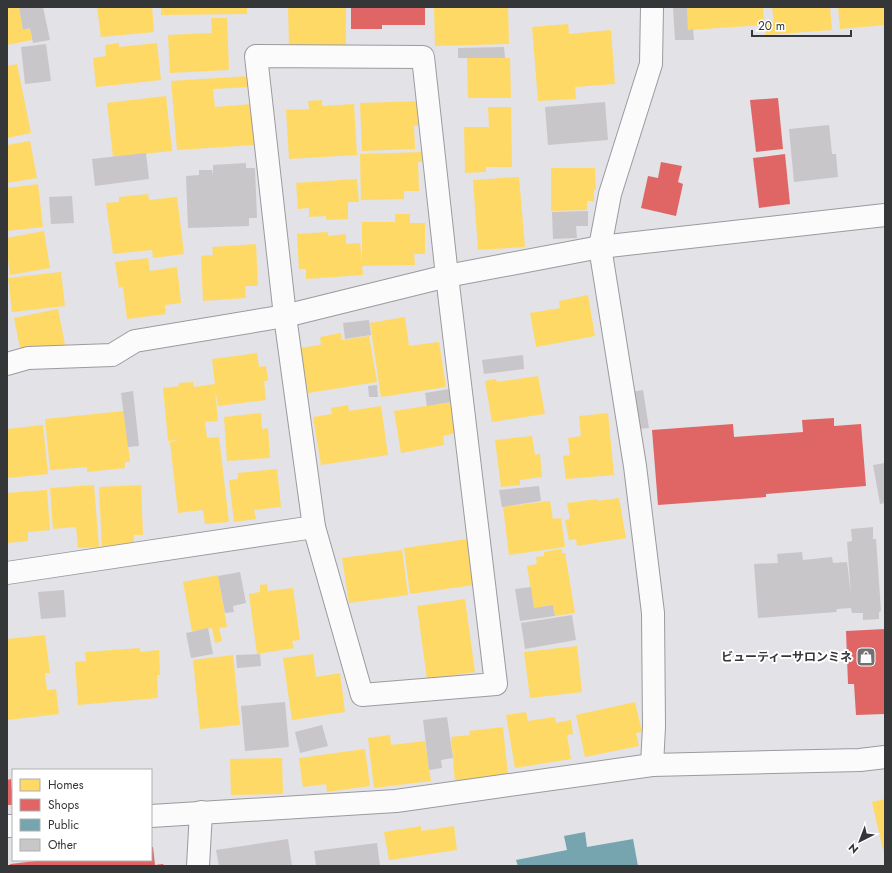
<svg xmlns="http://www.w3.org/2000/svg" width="892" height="873" viewBox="0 0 892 873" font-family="Jost,'Noto Sans JP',sans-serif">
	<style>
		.homes { fill: #ffd966 }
		.shops { fill: #e06666 }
		.public { fill: #76a5af }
		.building { fill: #c8c6c9 }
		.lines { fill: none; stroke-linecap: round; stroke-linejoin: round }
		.street-casing { stroke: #9b9b9e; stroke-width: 24 }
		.street { stroke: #fbfbfb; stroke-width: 22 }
		.labels { text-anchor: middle; stroke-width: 4; stroke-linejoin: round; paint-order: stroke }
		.poi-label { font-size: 12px; font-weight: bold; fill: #353638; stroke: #fff; text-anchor: end }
	</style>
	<rect width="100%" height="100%" fill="#e2e2e7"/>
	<!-- homes -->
	<g class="homes">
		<path d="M7 7H19L23 30 30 28 32 40 7 45Z"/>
		<path d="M97 7H152L154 32 101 37Z"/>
		<path d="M161 7H247V14L161 15Z"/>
		<path d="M288 7H346V46L289 47Z"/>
		<path d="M434 7H508L509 44 435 46Z"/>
		<path d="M687 7H763L764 23 774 22 772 7H830L832 30 766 35 765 25 688 30Z"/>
		<path d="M838 7H885V25L840 29Z"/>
		<path d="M211 18H227L229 70 170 73 168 35 212 33Z"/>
		<path d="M568 24 569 34 611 30 615 84 575 87 576 99 538 101 532 27Z"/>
		<path d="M119 43V47L157 43 161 80 96 87 93 58 106 56 105 45Z"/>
		<path d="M467 58H510L511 98H468Z"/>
		<path d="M17 64 31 133 7 138V66Z"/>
		<path d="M249 76 250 87 213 89 215 107 252 104 255 145 177 150 171 81Z"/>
		<path d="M166 96 172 151 113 157 107 103Z"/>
		<path d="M322 100V106L354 104 357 155 289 159 286 110 309 109 308 101Z"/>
		<path d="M422 101 423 125 414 126 415 149 362 151 360 103Z"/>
		<path d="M488 107H511L512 167H486V172L465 173 464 127H489Z"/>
		<path d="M30 141 37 178 7 183V145Z"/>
		<path d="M423 152 424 162H418L419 191H404V199L361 200 360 154Z"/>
		<path d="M551 168H595L596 190H594V201H587V210L551 211Z"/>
		<path d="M519 177 525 247 478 250 473 180Z"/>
		<path d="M357 179 359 202H348V219L326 220V216L309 217V208L298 209 296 183Z"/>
		<path d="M38 184 43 227 7 231V188Z"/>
		<path d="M148 194 149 200 177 197 184 254 153 258 152 250 113 254 106 203 119 202V197Z"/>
		<path d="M395 214H410V223H425V254H414L415 265 362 266V222H395Z"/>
		<path d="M44 231 50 268 10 275 7 252V238Z"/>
		<path d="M328 232V236L346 234V244L360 243 363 275 306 279V269H299L297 234Z"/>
		<path d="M256 244 258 286H245L246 298 203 301 201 256 213 255 212 247Z"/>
		<path d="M148 258 150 271 177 267 181 303 165 305 166 314 127 319 123 287 119 288 115 262Z"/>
		<path d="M61 272 65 306 12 312 8 278Z"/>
		<path d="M588 295 595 336 536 347 530 313 560 308 559 301Z"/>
		<path d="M58 309 67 355 23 363 14 318Z"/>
		<path d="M405 317 409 346 439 342 446 387 381 397 370 323Z"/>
		<path d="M341 333 342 340 369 336 377 382 308 393 300 348 321 345 320 337Z"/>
		<path d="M257 353 259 367 266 366 268 381H264L266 400 218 406 215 388 218 421 205 422 207 438 219 437 229 522 205 524 203 510 178 513 170 442 179 440 168 441 163 388 179 386V383L193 382 194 387 215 384 212 359Z"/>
		<path d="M538 376 545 414 492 422 485 381 496 379 497 382Z"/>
		<path d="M451 402 456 433 443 436 444 445 401 453 394 411Z"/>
		<path d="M348 405 349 411 381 406 388 455 321 465 313 417 332 414 331 408Z"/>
		<path d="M124 411 130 462H125V468L87 472V467L50 470 45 419Z"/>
		<path d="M261 413 262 429 268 428 270 458 227 461 224 417Z"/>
		<path d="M608 413 614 475 566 479 563 456 570 455 568 438 581 436 579 416Z"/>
		<path d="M43 425 48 474 7 478V429Z"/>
		<path d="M532 436 535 455 540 454 542 477 520 480V485L501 487 495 440Z"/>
		<path d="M277 469 281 507 254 510 256 519 234 522 229 480 238 479V473Z"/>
		<path d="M94 485 99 547 78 548 76 527 53 529 50 488Z"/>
		<path d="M141 485 143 535H134V545L102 547 99 487Z"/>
		<path d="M47 490 50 530 28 532V541L8 543 7 493Z"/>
		<path d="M619 498 626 538 577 546 576 539 569 540 565 520 570 519 567 503 598 499V501Z"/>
		<path d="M550 501 553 519 561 518 565 547 509 555 503 507Z"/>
		<path d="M468 539 474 585 410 594 404 548Z"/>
		<path d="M562 549V553H565L575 613 555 616 553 605 534 608 527 566 537 564 536 557 544 556V552Z"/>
		<path d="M402 550 408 595 349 603 342 558Z"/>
		<path d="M218 575 227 627 219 628 222 641 215 643 212 628 192 631 183 582Z"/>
		<path d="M267 584 268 591 293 588 300 640 292 641 294 648 257 654 249 594 260 592V585Z"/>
		<path d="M465 599 475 672 427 679 417 606Z"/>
		<path d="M45 635 50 673H45L47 690 56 689 59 714 7 720V639Z"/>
		<path d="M577 646 582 692 530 698 524 652Z"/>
		<path d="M140 648V652L159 650 160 675H157L158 698 78 705 75 662 86 661 85 652Z"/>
		<path d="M313 654 316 677 340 673 345 712 292 720 283 658Z"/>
		<path d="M233 655 240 725 200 729 193 660Z"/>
		<path d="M635 702 642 732 636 733 639 746 585 757 576 715Z"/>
		<path d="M526 712 528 721 555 717 556 723 571 720 573 734 567 735 571 759 515 768 506 715Z"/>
		<path d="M503 727 508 775 455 781 451 737 470 735 469 731Z"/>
		<path d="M390 735 391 745 425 741 431 781 374 788 368 738Z"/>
		<path d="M365 749 370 786 327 792 326 784 303 787 299 758Z"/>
		<path d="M282 758 283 794 231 795 230 759Z"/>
		<path d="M885 799V854H884L872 802Z"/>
		<path d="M421 826V831L454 826 457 850 389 860 384 832Z"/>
	</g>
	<!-- shops -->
	<g class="shops">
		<path d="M351 7H425V25H382V29H351Z"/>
		<path d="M778 98 783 149 756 152 750 100Z"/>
		<path d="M785 154 790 204 759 208 753 158Z"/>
		<path d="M661 162 682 166 678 182 683 184 676 216 641 208 648 176 658 178Z"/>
		<path d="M834 418V426L861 424 866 486 766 494V497L658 505 652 430 733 424 734 437 803 432 802 420Z"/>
		<path d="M885 629V714L856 715 854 684H848L846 631Z"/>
		<path d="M11 779 13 805H7V780Z"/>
		<path d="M151 847H153L155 865 163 864 164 866H10V864L44 860H151Z"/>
	</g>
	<!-- public -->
	<path class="public" d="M585 832 587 847 633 839 638 866H518L516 860 567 850 564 836Z"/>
	<!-- building -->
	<g class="building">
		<path d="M19 7H43L50 40 33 43 30 28 23 30Z"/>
		<path d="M673 7H687L688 30 693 29 694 40H675Z"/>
		<path d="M46 44 51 81 25 84 21 47Z"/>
		<path d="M504 47 505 58H458V48Z"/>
		<path d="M605 102 608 140 548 145 545 107Z"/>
		<path d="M829 125 832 154H836L838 177 794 182 789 129Z"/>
		<path d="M146 153 149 179 95 186 92 159Z"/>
		<path d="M246 163V168H255L257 218H249V226L188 228 186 176 199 175V170H212L213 175V165Z"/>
		<path d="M72 196 74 223 51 224 49 197Z"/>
		<path d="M588 211V226H576L577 238 553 239 552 212Z"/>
		<path d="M369 320 371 335 345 339 343 323Z"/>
		<path d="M523 355 524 369 484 374 482 360Z"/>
		<path d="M377 385 378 397H369L368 386Z"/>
		<path d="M449 389 451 402 427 406 425 393Z"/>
		<path d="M643 390 649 428 638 429 631 392Z"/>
		<path d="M133 391 139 446 128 447 121 393Z"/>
		<path d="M885 463V503L880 504 873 465Z"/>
		<path d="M539 486 541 501 502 507 499 490Z"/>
		<path d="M873 527V539H876L881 611 879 612V619L863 620V613H852L851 608 837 609 836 612 758 618 754 564 778 563 777 554 802 552 803 560 832 557 833 563 847 562 851 595 847 542 852 541 851 529Z"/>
		<path d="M240 572 246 603 233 606 234 612 225 613 218 576Z"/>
		<path d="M531 587 534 608 553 605 555 616 520 621 515 589Z"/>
		<path d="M64 590 66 617 41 619 38 592Z"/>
		<path d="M572 615 576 640 525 649 521 623Z"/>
		<path d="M208 628 213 654 191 658 186 633Z"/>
		<path d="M260 654 261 666 237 668 236 655Z"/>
		<path d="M285 702 289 747 245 751 241 706Z"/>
		<path d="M447 717 453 758 441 760 442 768 429 770 423 720Z"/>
		<path d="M322 725 328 746 300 753 295 732Z"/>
		<path d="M288 839 292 866H219L216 850Z"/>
		<path d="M377 843 380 866H316L314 851Z"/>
	</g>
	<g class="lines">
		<defs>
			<g id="street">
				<path d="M652 7 651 64 610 194 600 247 635 466 653 613 654 727 652 765"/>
				<path d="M256 56 423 57 447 276 496 684 362 695 314 527 285 316Z"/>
				<path d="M7 364 28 358 112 355 135 341 285 316 447 276 600 247 885 215"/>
				<path d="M7 573 314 527"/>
				<path d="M151 816 396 801 652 765 860 760 885 757"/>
				<path d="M7 826H13"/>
				<path d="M198 866 201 812"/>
			</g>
		</defs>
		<!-- street casing -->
		<use href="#street" class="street-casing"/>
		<!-- street -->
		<use href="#street" class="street"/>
	</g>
	<!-- icons -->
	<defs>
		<symbol id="shop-square" viewBox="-11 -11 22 22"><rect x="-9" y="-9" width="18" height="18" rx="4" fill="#727275" stroke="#fff"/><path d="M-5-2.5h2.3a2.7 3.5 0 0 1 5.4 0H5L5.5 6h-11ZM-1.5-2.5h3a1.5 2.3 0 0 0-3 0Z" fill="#fff"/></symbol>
	</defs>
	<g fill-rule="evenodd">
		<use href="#shop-square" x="855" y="646" width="22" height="22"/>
	</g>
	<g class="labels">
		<!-- poi labels -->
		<g class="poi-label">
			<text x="852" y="661">ビューティーサロンミネ</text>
		</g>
	</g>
	<!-- border -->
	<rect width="892" height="873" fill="none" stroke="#353638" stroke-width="16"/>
	<!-- legend -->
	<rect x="12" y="769" width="140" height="92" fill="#ffffff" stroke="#aeafaf"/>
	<rect x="20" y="779" width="20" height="12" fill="#ffd966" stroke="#aeafaf"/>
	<text x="48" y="789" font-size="12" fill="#353638">Homes</text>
	<rect x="20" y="799" width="20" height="12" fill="#e06666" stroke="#aeafaf"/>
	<text x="48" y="809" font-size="12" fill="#353638">Shops</text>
	<rect x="20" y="819" width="20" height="12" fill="#76a5af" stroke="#aeafaf"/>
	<text x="48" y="829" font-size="12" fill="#353638">Public</text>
	<rect x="20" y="839" width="20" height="12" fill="#c8c6c9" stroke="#aeafaf"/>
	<text x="48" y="849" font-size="12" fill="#353638">Other</text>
	<!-- north arrow -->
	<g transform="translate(860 841) rotate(222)" stroke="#ffffff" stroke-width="3" paint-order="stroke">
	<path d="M0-3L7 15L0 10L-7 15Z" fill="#353638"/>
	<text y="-6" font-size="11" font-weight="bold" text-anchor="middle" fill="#353638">N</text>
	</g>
	<!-- scale -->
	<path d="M752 30v6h99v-6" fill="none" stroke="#353638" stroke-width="2"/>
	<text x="758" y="30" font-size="12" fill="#353638" stroke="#ffffff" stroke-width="3" paint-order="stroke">20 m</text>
</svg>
